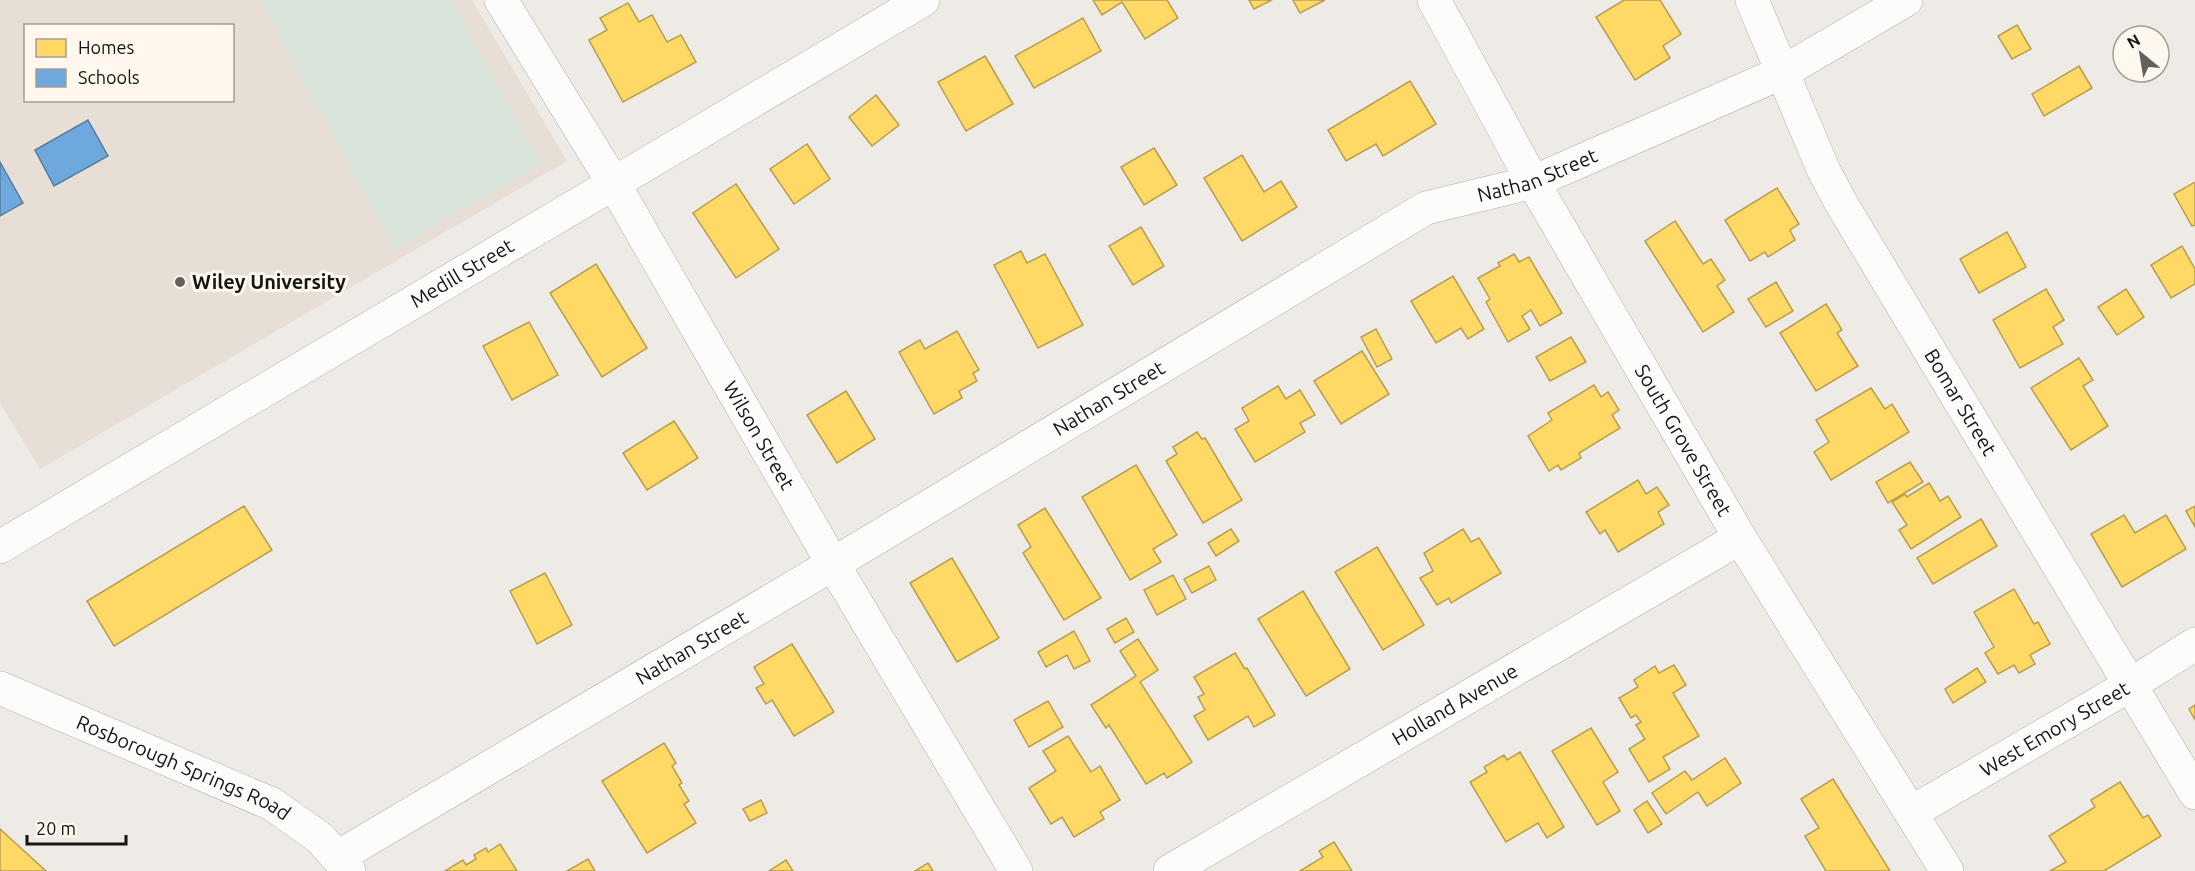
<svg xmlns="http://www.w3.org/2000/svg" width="2195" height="871" viewBox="0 0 2195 871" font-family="Ubuntu,sans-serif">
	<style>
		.built { fill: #e7dfd5; fill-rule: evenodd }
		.green { fill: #d9e4db }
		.homes { fill: #ffd966; stroke: #b99e4d; stroke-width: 1.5 }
		.schools { fill: #6fa8dc; stroke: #557c9f; stroke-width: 1.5 }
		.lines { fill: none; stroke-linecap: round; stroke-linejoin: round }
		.minor-casing { stroke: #b1aeab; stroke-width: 34 }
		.tertiary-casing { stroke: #b1aeab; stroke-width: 34 }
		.minor { stroke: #fcfcfb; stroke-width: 33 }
		.tertiary { stroke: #fcfcfb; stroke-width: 33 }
		.poi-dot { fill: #62605c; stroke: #fff8ef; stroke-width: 2 }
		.labels { text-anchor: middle; stroke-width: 6; stroke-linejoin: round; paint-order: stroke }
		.street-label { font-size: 20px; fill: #171512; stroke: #fff8ef }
		.poi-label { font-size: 20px; font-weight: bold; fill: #171512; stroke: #fff8ef; text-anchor: start }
	</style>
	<rect width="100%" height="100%" fill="#eeeae6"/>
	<!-- built -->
	<path class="built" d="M0 0H472L567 161 40 469 0 403ZM26 26H232V100H26Z"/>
	<!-- green -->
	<path class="green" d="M260 0H451L541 164 394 249Z"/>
	<!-- homes -->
	<g class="homes">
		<path d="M1093 0H1167L1178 18 1145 39 1122 2 1102 15Z"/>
		<path d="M1249 0H1272L1254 9Z"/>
		<path d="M1293 0H1325L1300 13Z"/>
		<path d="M1624 0H1660L1681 34 1663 46 1670 58 1635 80 1596 17Z"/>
		<path d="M628 3 639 22 652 15 667 42 681 35 696 62 623 102 589 40 607 30 600 18Z"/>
		<path d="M1083 18 1101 51 1034 88 1015 56Z"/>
		<path d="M2017 25 2031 49 2012 59 1998 36Z"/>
		<path d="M985 56 1013 104 966 131 938 82Z"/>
		<path d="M2079 66 2092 88 2044 116 2032 94Z"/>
		<path d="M1410 81 1436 124 1383 156 1376 144 1346 161 1328 130Z"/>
		<path d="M876 95 899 125 872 146 849 117Z"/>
		<path d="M807 144 830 179 794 204 770 169Z"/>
		<path d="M1154 148 1177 185 1144 205 1121 167Z"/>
		<path d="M1242 155 1264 192 1281 181 1297 207 1242 241 1204 178Z"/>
		<path d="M2195 182V225L2192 226 2174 194Z"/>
		<path d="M736 184 779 249 736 278 693 213Z"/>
		<path d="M1777 188 1799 224 1790 230 1795 240 1768 257 1765 252 1750 261 1725 220Z"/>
		<path d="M1675 221 1703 264 1711 259 1725 280 1717 286 1734 312 1703 332 1645 241Z"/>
		<path d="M1141 227 1164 266 1133 285 1109 246Z"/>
		<path d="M2007 232 2026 267 1979 293 1960 259Z"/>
		<path d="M2182 246 2195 269V284L2171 298 2151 265Z"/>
		<path d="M1021 251 1027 263 1045 254 1083 325 1038 348 994 265Z"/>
		<path d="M1514 254 1519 262 1529 257 1562 313 1540 326 1531 310 1522 316 1530 329 1508 342 1486 302 1490 299 1478 278 1500 266 1498 263Z"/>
		<path d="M596 264 647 348 602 377 550 293Z"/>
		<path d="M1453 276 1484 329 1468 339 1461 328 1436 343 1411 301Z"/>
		<path d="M1776 282 1793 311 1766 327 1748 299Z"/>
		<path d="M2046 289 2064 320 2053 327 2063 344 2020 368 1993 320Z"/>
		<path d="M2126 289 2144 317 2117 335 2098 307Z"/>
		<path d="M1826 304 1842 330 1837 333 1858 366 1816 391 1780 333Z"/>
		<path d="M529 322 558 375 512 400 483 346Z"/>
		<path d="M1376 329 1392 359 1377 367 1361 337Z"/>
		<path d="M957 331 979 370 973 373 977 381 959 391 962 398 934 414 899 352 920 340 925 349Z"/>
		<path d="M1571 337 1586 362 1550 381 1536 357Z"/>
		<path d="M1362 351 1389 394 1341 424 1314 381Z"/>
		<path d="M2079 358 2093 380 2083 386 2108 426 2071 450 2031 388Z"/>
		<path d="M1594 385 1601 397 1608 392 1619 410 1612 415 1620 428 1579 453 1581 458 1561 470 1558 465 1549 471 1528 436 1552 420 1548 413Z"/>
		<path d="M1278 386 1286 399 1300 390 1315 415 1300 423 1305 432 1255 462 1235 429 1249 421 1242 408Z"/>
		<path d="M1871 388 1885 409 1892 404 1909 432 1831 480 1814 452 1829 442 1816 420Z"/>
		<path d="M846 391 875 439 837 463 807 415Z"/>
		<path d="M674 421 698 458 647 490 623 453Z"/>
		<path d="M1197 432 1202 439 1205 438 1242 500 1203 523 1166 461 1177 454 1173 447Z"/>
		<path d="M1910 462 1923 482 1888 503 1876 482Z"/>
		<path d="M1136 465 1177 535 1153 549 1161 562 1130 580 1082 497Z"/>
		<path d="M1638 480 1646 494 1657 487 1669 505 1658 512 1664 524 1618 552 1605 530 1600 534 1586 512Z"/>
		<path d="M1929 483 1940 501 1948 496 1961 517 1911 549 1899 530 1907 525 1892 502 1905 494 1907 497Z"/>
		<path d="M244 506 272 550 114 646 87 601Z"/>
		<path d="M2195 506V527L2186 511Z"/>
		<path d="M1045 508 1101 598 1064 620 1023 553 1031 547 1018 525Z"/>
		<path d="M2124 515 2135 533 2166 515 2186 549 2122 587 2091 534Z"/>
		<path d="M1981 519 1997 546 1933 584 1917 558Z"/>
		<path d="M1231 529 1239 541 1216 556 1208 543Z"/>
		<path d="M1463 529 1471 542 1479 538 1501 573 1451 603 1449 598 1437 605 1420 578 1433 571 1424 553Z"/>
		<path d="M1377 547 1424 625 1383 650 1335 572Z"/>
		<path d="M952 558 999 638 957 662 910 583Z"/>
		<path d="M1209 566 1216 580 1192 593 1184 579Z"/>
		<path d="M545 573 572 625 537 644 510 591Z"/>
		<path d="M1173 575 1186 599 1157 615 1144 590Z"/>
		<path d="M2014 589 2034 624 2038 622 2050 644 2030 655 2035 664 2019 673 2014 665 1998 674 1985 653 1994 647 1974 612Z"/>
		<path d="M1303 591 1350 669 1306 696 1258 619Z"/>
		<path d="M1126 618 1134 632 1115 643 1107 629Z"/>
		<path d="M1074 631 1090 661 1074 669 1067 655 1046 667 1038 652Z"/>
		<path d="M1138 639 1158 670 1140 682 1192 762 1167 778 1164 773 1146 784 1109 725 1106 728 1091 705 1136 676 1120 651Z"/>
		<path d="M792 644 834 712 794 736 772 700 766 704 756 688 764 684 754 667Z"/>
		<path d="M1235 653 1245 669 1247 668 1275 715 1254 727 1248 716 1208 740 1194 716 1205 710 1198 697 1204 694 1194 677Z"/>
		<path d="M1674 665 1686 685 1673 693 1699 736 1663 757 1670 769 1649 782 1629 749 1645 739 1636 725 1641 722 1636 715 1631 718 1619 698 1638 687 1634 680 1655 666 1659 673Z"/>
		<path d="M1977 668 1986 682 1953 703 1945 689Z"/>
		<path d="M1048 701 1063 727 1029 747 1014 720Z"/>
		<path d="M2195 705V720L2189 709Z"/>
		<path d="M1591 728 1618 772 1603 782 1620 811 1597 825 1552 751Z"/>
		<path d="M1068 736 1091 772 1100 766 1120 800 1100 812 1104 819 1074 837 1062 817 1051 824 1029 788 1056 771 1043 751Z"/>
		<path d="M664 743 676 763 672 766 682 783 679 785 689 801 684 804 696 823 647 853 602 781Z"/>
		<path d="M1520 752 1564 827 1547 838 1538 823 1506 842 1470 782 1487 772 1484 767 1504 755 1507 760Z"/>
		<path d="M1725 758 1741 783 1707 806 1698 792 1666 814 1652 793 1685 771 1692 780Z"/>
		<path d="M1833 779 1890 871H1826L1805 836 1819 828 1801 799Z"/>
		<path d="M2120 782 2143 818 2148 815 2161 836 2104 871H2050L2066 862 2049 836 2095 807 2091 800Z"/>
		<path d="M761 800 767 813 750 821 743 809Z"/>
		<path d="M1647 801 1662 824 1648 833 1634 810Z"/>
		<path d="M0 829 46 871H0Z"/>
		<path d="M1334 842 1352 871H1300L1323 857 1319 851Z"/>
		<path d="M500 844 517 871H445L463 860 466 865 476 859 474 855 486 848 488 852Z"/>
		<path d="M588 859 595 871H567Z"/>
		<path d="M786 860 793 871H769Z"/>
		<path d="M928 863 933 871H915Z"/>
	</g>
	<!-- schools -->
	<g class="schools">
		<path d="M88 120 108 156 54 186 35 150Z"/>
		<path d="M0 162 23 203 0 216Z"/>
	</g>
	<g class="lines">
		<defs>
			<g id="minor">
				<path id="s1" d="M501 0 614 184 833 564 1016 871"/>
				<path id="s2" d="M1434 0 1533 182 1740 538 1947 871"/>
				<path id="s3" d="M1752 0 1823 169 1841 203 2195 793"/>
				<path id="s4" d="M0 547 923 0"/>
				<path id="s5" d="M1912 812 2130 685 2195 644"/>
				<path id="s6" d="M338 857 833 564 1426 208 1533 182 1783 72 1906 0"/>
				<path id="s7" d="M1170 871 1740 538"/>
			</g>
			<g id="tertiary">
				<path id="s8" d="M0 688 272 804 320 838 349 871"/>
			</g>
		</defs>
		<!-- minor casing -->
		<use href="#minor" class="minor-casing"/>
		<!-- tertiary casing -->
		<use href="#tertiary" class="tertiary-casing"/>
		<!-- minor -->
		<use href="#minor" class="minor"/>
		<!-- tertiary -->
		<use href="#tertiary" class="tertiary"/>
	</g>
	<!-- markers -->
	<circle class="poi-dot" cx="180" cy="282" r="6"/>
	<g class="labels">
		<!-- street labels -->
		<g class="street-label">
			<text dy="7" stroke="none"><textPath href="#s6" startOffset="1383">Nathan Street</textPath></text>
			<text dy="7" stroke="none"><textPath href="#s4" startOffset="537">Medill Street</textPath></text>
			<text dy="7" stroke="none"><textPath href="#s6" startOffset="897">Nathan Street</textPath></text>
			<text dy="7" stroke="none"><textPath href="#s3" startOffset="454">Bomar Street</textPath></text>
			<text dy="7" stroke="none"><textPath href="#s1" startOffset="506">Wilson Street</textPath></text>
			<text dy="7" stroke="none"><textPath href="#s2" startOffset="506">South Grove Street</textPath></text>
			<text dy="7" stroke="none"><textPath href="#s6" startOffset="411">Nathan Street</textPath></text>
			<text dy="7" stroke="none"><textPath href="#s7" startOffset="330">Holland Avenue</textPath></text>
			<text dy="7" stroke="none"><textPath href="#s5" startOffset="165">West Emory Street</textPath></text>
			<text dy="7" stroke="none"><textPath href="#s8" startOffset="200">Rosborough Springs Road</textPath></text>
		</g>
		<!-- poi labels -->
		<g class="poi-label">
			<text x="192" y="289">Wiley University</text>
		</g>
	</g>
	<!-- legend -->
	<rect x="24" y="24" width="210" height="78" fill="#fff8ef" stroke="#a29d97" stroke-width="1.5"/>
	<rect x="36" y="39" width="30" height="18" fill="#ffd966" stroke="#a29d97" stroke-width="1.5"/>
	<text x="78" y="54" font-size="18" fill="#171512">Homes</text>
	<rect x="36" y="69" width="30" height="18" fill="#6fa8dc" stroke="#a29d97" stroke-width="1.5"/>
	<text x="78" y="84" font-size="18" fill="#171512">Schools</text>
	<!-- north arrow -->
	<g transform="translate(2141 54) rotate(330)"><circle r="28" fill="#fff8ef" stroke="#a29d97" stroke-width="1.5"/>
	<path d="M0-4.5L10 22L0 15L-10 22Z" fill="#62605c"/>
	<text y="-9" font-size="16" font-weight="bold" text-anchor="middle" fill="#171512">N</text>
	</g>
	<!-- scale -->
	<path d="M27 835v9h99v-9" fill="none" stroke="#171512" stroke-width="3"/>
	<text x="36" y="835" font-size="18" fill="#171512" stroke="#fff8ef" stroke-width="4.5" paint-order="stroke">20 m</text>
</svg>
